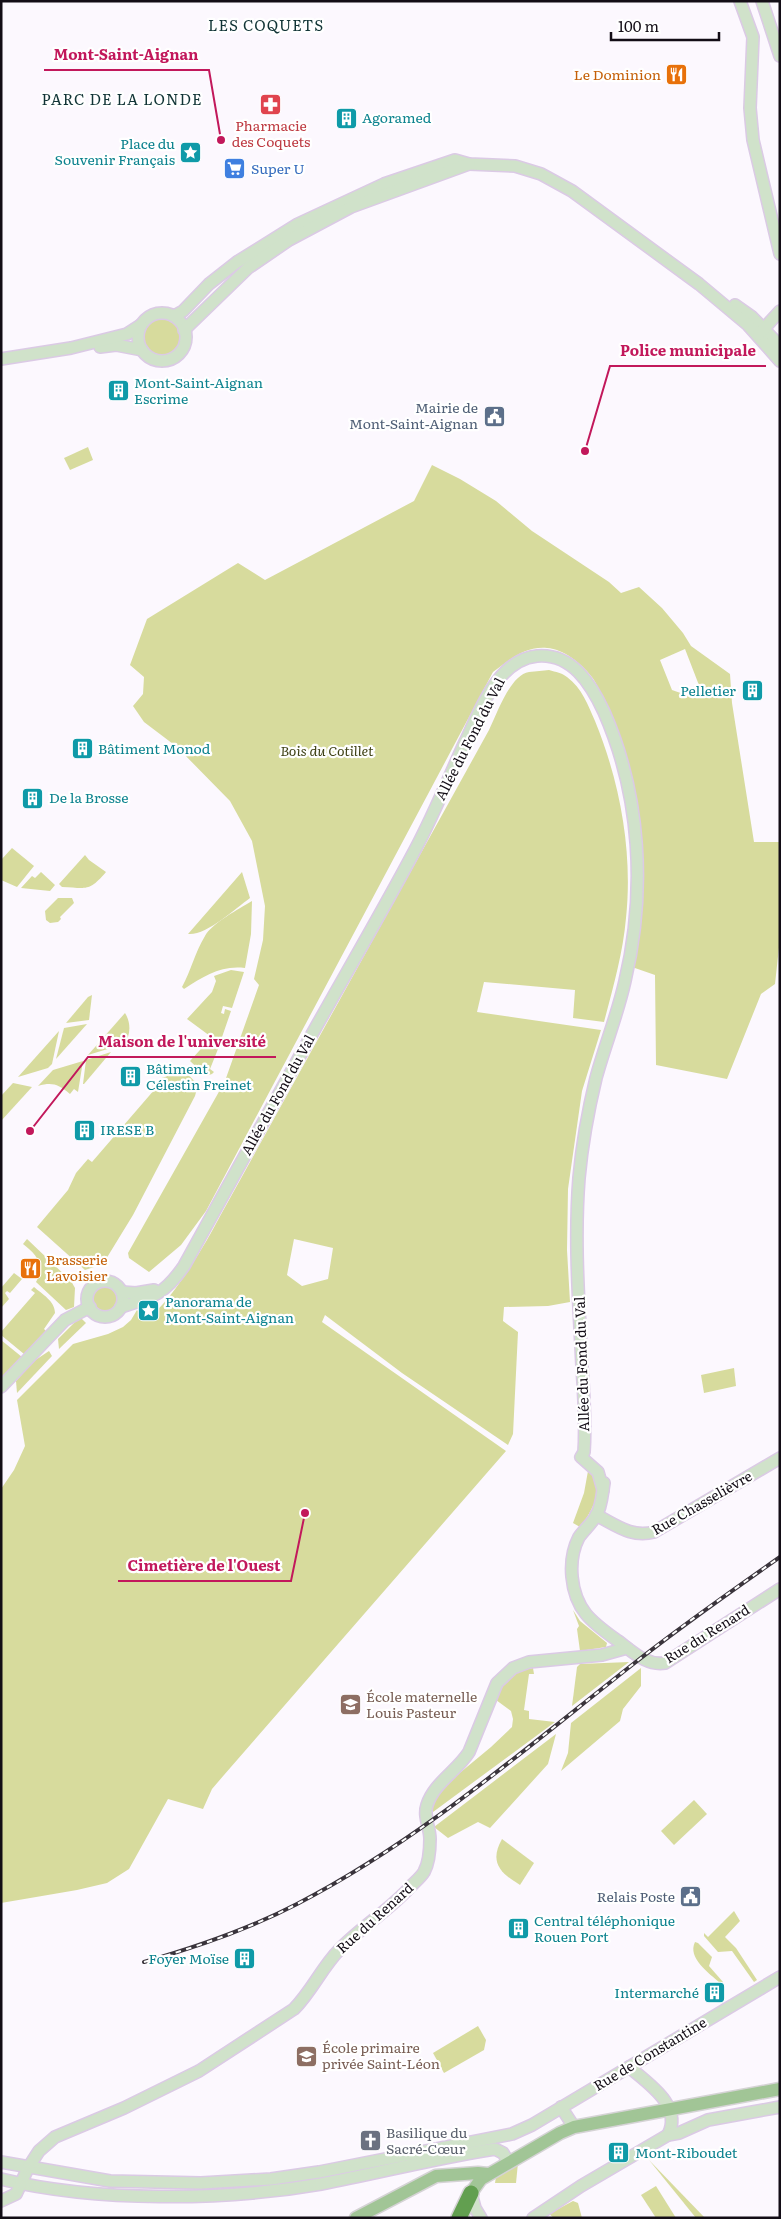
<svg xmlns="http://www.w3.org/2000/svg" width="781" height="2219" viewBox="0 0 781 2219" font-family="Literata,serif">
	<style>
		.green { fill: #d7db9d; fill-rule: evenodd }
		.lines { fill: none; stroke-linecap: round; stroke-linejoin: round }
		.secondary-casing { stroke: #dbcae5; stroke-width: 14 }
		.primary-casing { stroke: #d5d3d5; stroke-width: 15 }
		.highway-casing { stroke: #d5d3d5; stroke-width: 18 }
		.secondary { stroke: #d0e2ca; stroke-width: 11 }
		.primary { stroke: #a1c596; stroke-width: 12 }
		.highway { stroke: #629f50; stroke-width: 15 }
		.rail-casing { stroke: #3a343c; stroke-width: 4 }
		.rail { stroke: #fff; stroke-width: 2; stroke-dasharray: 5.5; stroke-linecap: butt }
		.labels { text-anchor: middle; stroke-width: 4.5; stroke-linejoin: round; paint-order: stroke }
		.food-label { font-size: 14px; fill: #c56008; stroke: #fff; text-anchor: end }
		.culture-label { font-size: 14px; fill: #0d838f; stroke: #fff; text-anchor: start }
		.health-label { font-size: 14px; fill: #be3a42; stroke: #fff }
		.shop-label { font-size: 14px; fill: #366cbe; stroke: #fff; text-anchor: start }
		.service-label { font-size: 14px; fill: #4e5e75; stroke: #fff; text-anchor: end }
		.street-label { font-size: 14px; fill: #130d16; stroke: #fff }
		.park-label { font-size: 14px; font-style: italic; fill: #404217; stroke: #fff }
		.education-label { font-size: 14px; fill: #785e54; stroke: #fff; text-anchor: start }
		.worship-label { font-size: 14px; fill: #5b616d; stroke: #fff; text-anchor: start }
		.neighbourhood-label { font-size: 15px; letter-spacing: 1px; fill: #113436; stroke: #fff }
		.leader { fill: none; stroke: #c2185b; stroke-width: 2 }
		.callout-dot { fill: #c2185b; stroke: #fff; stroke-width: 2 }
		.callout-label { font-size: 15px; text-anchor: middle; font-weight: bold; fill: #c2185b; stroke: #fff; stroke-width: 4.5; stroke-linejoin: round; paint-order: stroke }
	</style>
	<rect width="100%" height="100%" fill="#fcf8fe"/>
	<!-- green -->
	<g class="green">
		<circle cx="161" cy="337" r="19"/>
		<path d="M88 447 93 460 70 470 64 458Z"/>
		<path d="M432 465 460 479 496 501 532 531 609 582 621 593 639 587 662 608 683 633 691 646 730 674 732 703 754 842H780V938L775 984 761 994 727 1079 656 1065 655 975 632 967C642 923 644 881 641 835 639 790 624 744 605 703 601 695 597 683 591 676 581 663 563 649 547 648 525 646 509 660 493 672L206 1211 181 1245 149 1272 129 1258 128 1253 225 1081 259 985 254 979 263 940 265 906 252 841 230 801 177 747 144 722 133 706 143 694 144 677 130 665 147 619 238 563 265 580 414 501ZM685 649 702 693 692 697 672 690 660 660Z"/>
		<path d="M549 670C556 672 562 673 567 677 582 688 588 705 595 721 620 782 633 852 626 918 623 953 613 988 604 1022L573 1018 575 990 484 982 477 1012 601 1030 582 1091 568 1189 567 1250 570 1302 548 1306 504 1307 503 1321 518 1332 513 1434 508 1445 402 1373 325 1315 322 1322 506 1451 224 1775 212 1789 203 1809 168 1799 129 1869 107 1883 77 1890 1 1903V1489L14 1470 25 1446 17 1400 73 1344 108 1334 123 1327 131 1320 137 1310 139 1312 138 1317 141 1319C162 1320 209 1238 219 1218L489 730C497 714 510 675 529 672 536 671 543 671 549 670ZM294 1239 333 1248 328 1279 302 1286 287 1275Z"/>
		<path d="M12 848 34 866 17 887 1 880V860Z"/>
		<path d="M85 855 89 860 106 872C89 892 87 888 62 887L59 884Z"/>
		<path d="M41 872 55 885 50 891 21 888 32 876 35 878Z"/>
		<path d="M242 872 250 898C235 909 206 936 188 934Z"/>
		<path d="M58 898H72L74 903 60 917 61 919 58 922 50 923 46 920 45 911Z"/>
		<path d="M252 901 251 934 245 968C221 965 204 976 184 989L182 987C191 971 195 952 205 936 212 923 239 909 252 901Z"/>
		<path d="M231 970 244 972 232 1008 223 1006 221 1013 224 1014 225 1009 231 1011 221 1040 210 1036 187 1019 212 992 216 981 214 976Z"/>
		<path d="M92 995 89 1020 66 1023 88 997Z"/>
		<path d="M125 1013C131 1022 131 1036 124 1044L88 1055Z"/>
		<path d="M87 1024 56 1059 64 1028Z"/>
		<path d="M59 1031 52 1064 48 1068 18 1077Z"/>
		<path d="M209 1040 220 1044 210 1069 214 1072 212 1074 206 1076 190 1061Z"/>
		<path d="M111 1052 84 1084H83L86 1060Z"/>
		<path d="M83 1061 78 1092 74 1089 70 1094C58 1084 52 1082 38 1086L53 1070Z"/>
		<path d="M184 1070 198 1085 195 1096 133 1215 103 1264 85 1270 37 1227 68 1190 76 1173 88 1159 92 1162 155 1089 152 1086 162 1078Z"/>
		<path d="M13 1083 32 1087 1 1121V1096Z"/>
		<path d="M27 1239 71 1281 75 1288 74 1307 66 1310 36 1282C46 1265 36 1254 23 1244Z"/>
		<path d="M14 1273 22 1279 10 1293 7 1291 5 1293 9 1299 1 1308V1288Z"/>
		<circle cx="106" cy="1298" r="13"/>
		<path d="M34 1287C42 1294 55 1301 55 1313L44 1329 47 1332 24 1354 1 1335V1332L35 1293 31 1290Z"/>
		<path d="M80 1317 86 1323 59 1349 58 1339Z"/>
		<path d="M1 1340 22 1357 1 1378Z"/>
		<path d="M49 1351 52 1356 17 1393 16 1381 34 1361Z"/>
		<path d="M734 1368 736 1386 704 1393 701 1375Z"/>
		<path d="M588 1471C610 1481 590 1515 580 1527L573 1523 584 1493Z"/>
		<path d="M573 1610 580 1621 607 1643 606 1647 580 1651 577 1629 579 1626Z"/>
		<path d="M629 1662 572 1706 577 1667 580 1664Z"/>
		<path d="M533 1668 534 1674H529L524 1710 529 1711V1719L555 1722 433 1812 432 1807 438 1791 491 1747 512 1727 513 1719 511 1711 496 1700C503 1681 514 1671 533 1668Z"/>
		<path d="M641 1668V1686L623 1709 620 1721 561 1771 568 1753 571 1723Z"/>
		<path d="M556 1734 548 1764 490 1828 478 1822 448 1838 434 1827Z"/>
		<path d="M694 1800 707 1814 674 1845 661 1831Z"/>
		<path d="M502 1839 534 1863 520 1885C500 1873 489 1862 502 1839Z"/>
		<path d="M734 1911 740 1921 725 1937 736 1948 757 1980 754 1982 732 1951 718 1952 704 1936V1933L708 1937Z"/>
		<path d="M695 1942 698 1943 712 1957 709 1966 723 1982 720 1983C709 1973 687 1958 695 1942Z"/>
		<path d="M478 2026 486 2040 484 2050 444 2073 433 2053Z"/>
		<path d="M649 2160 705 2218H696Z"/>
		<path d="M518 2163 516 2183H495L496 2177Z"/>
		<path d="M656 2186 676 2218H656L641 2195Z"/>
		<path d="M573 2201 578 2203 582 2218H554L549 2214Z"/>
	</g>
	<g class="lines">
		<defs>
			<g id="secondary">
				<path d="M740 1 753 37 750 108 753 140 780 254"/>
				<path d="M762 1 780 56"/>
				<path d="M735 305 752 317 780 346"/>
				<circle cx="162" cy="337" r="24"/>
				<path d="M174 316 183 311 209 284 237 262 298 224 384 184 455 160 469 164 515 166 541 174 572 191 699 284 748 325 780 361"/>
				<path d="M184 330 248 268 289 240 351 207 469 164"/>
				<path d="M759 334 780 311"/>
				<path d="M100 347 116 345 142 350"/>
				<path d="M1 359 71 348 127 334 141 325"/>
				<circle cx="105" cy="1299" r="18"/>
				<path d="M122 1292 136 1293 154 1290"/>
				<path d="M121 1307C153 1297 164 1295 184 1266 223 1196 262 1124 301 1054 339 985 379 918 416 848 434 814 449 777 465 742 480 711 497 660 537 656 572 653 591 684 604 712 641 796 646 892 625 981 618 1013 605 1045 596 1078 588 1111 582 1145 579 1178 574 1241 579 1304 582 1366 584 1395 586 1424 584 1452L581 1457 598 1472 603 1490"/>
				<path d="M1 1387 65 1320 90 1307"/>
				<path d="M604 1483C602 1494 602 1506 596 1516 591 1524 584 1530 579 1537 567 1560 570 1594 586 1614 594 1624 607 1633 618 1641 632 1651 646 1666 665 1663L780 1589"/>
				<path d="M596 1515C616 1525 631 1538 654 1532L780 1458"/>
				<path d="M629 2067C649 2084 683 2106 668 2135"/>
				<path d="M561 2107 574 2127"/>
				<path d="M1 2162 110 2181 201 2183 271 2179 319 2172 512 2134 532 2125 780 1977"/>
				<path d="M1 2179C96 2202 224 2201 321 2184 379 2173 436 2158 495 2149L503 2153 509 2163"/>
				<path d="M471 2193 475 2208 481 2218"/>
				<path d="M1 2201 16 2194 28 2168 39 2151 55 2137 124 2108 199 2071 294 2009C312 1991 322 1967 340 1949 362 1926 390 1910 411 1886 415 1882 421 1877 424 1872 429 1863 430 1849 430 1839 430 1827 423 1817 427 1805 434 1783 457 1771 469 1752L497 1683 513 1668 529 1662 602 1655 627 1648"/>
				<path d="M533 2218 581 2186 668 2135 679 2133 708 2120 780 2107"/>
			</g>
			<g id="primary">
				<path d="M471 2193 481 2179 560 2133 574 2127 780 2089"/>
				<path d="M356 2218 436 2176 478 2173 488 2174"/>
			</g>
			<path id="highway" d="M459 2218 471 2193"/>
		</defs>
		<!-- secondary casing -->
		<use href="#secondary" class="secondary-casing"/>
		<!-- primary casing -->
		<use href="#primary" class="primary-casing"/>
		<!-- highway casing -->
		<use href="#highway" class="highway-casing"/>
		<!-- secondary -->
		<use href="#secondary" class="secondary"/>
		<!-- primary -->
		<use href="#primary" class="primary"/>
		<!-- highway -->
		<use href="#highway" class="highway"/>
		<defs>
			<path id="rail" d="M144 1962C197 1947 249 1929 297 1904 419 1841 525 1749 632 1665 680 1627 730 1592 780 1557"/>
		</defs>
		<!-- rail casing -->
		<use href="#rail" class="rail-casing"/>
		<!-- rail -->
		<use href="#rail" class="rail"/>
	</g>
	<!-- icons -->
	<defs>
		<symbol id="restaurant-square" viewBox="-11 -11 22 22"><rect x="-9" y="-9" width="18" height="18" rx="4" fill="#e8710a" stroke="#fff"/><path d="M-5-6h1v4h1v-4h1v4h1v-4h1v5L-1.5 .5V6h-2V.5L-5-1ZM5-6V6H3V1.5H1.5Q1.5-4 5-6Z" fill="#fff"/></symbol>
		<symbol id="pharmacy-square" viewBox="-11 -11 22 22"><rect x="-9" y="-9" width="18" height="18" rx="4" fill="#e0444e" stroke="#fff"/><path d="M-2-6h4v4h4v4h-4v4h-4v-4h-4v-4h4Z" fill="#fff"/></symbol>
		<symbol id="building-square" viewBox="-11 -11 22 22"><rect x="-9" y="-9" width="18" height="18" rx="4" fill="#0f9aa8" stroke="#fff"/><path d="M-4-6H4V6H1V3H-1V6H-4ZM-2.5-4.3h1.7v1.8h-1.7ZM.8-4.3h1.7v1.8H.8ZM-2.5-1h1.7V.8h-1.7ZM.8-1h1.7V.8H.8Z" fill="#fff"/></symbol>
		<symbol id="sight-square" viewBox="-11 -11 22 22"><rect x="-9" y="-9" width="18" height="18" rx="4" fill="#0f9aa8" stroke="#fff"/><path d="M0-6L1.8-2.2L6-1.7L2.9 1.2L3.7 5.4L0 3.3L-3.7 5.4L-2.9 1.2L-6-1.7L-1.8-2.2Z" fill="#fff"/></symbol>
		<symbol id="supermarket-square" viewBox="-11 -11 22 22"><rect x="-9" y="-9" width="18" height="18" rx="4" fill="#3f7fe0" stroke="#fff"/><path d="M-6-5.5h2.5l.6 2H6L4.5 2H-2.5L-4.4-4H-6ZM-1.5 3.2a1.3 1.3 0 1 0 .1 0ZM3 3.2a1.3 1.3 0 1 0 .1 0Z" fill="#fff"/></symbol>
		<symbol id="civic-square" viewBox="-11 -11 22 22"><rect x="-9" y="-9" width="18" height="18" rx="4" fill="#5c6f8a" stroke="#fff"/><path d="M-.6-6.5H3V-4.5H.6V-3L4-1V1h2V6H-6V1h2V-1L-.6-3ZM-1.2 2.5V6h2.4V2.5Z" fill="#fff"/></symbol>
		<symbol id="school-square" viewBox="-11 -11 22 22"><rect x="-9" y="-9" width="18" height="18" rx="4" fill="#8d6e63" stroke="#fff"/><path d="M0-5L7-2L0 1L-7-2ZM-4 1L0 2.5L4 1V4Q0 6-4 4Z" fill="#fff"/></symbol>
		<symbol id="church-square" viewBox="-11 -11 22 22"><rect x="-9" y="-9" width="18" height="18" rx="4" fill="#6b7280" stroke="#fff"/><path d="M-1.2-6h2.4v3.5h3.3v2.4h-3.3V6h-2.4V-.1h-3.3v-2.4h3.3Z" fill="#fff"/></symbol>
	</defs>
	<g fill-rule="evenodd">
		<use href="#restaurant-square" x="664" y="62" width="25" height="25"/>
		<use href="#pharmacy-square" x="258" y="92" width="25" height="25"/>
		<use href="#building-square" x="334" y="106" width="25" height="25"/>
		<use href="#sight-square" x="178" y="140" width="25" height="25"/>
		<use href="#supermarket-square" x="222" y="156" width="25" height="25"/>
		<use href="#building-square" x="106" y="378" width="25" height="25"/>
		<use href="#civic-square" x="482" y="404" width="25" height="25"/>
		<use href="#building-square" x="740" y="678" width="25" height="25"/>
		<use href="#building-square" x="70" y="736" width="25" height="25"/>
		<use href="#building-square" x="20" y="786" width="25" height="25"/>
		<use href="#building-square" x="118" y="1064" width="25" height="25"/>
		<use href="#building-square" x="72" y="1118" width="25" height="25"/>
		<use href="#restaurant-square" x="18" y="1256" width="25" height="25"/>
		<use href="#sight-square" x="136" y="1298" width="25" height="25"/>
		<use href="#school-square" x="338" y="1692" width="25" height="25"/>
		<use href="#civic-square" x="678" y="1884" width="25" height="25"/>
		<use href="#building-square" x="506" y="1916" width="25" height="25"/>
		<use href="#building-square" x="232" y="1946" width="25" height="25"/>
		<use href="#building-square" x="702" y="1980" width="25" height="25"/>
		<use href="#school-square" x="294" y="2044" width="25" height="25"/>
		<use href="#church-square" x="358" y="2128" width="25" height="25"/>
		<use href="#building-square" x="606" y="2140" width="25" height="25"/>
	</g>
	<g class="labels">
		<!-- food labels -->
		<g class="food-label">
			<text x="661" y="80">Le Dominion</text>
			<text x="46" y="1265" text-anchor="start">Brasserie<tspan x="46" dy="16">Lavoisier</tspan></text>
		</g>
		<!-- culture labels -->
		<g class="culture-label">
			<text x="362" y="123">Agoramed</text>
			<text x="175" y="149" text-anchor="end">Place du<tspan x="175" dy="16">Souvenir Français</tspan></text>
			<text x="134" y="388">Mont-Saint-Aignan<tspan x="134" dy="16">Escrime</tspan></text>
			<text x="736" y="696" text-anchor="end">Pelletier</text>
			<text x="98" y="754">Bâtiment Monod</text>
			<text x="49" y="803">De la Brosse</text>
			<text x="146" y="1074">Bâtiment<tspan x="146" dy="16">Célestin Freinet</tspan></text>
			<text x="100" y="1135">IRESE B</text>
			<text x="165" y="1307">Panorama de<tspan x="165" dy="16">Mont-Saint-Aignan</tspan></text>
			<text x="534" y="1926">Central téléphonique<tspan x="534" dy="16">Rouen Port</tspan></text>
			<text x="229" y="1964" text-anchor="end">Foyer Moïse</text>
			<text x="699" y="1998" text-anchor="end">Intermarché</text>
			<text x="635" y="2158">Mont-Riboudet</text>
		</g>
		<!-- health labels -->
		<g class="health-label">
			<text x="271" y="131">Pharmacie<tspan x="271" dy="16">des Coquets</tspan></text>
		</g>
		<!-- shop labels -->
		<g class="shop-label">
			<text x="251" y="174">Super U</text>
		</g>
		<!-- service labels -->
		<g class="service-label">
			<text x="478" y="413">Mairie de<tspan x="478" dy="16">Mont-Saint-Aignan</tspan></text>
			<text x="675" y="1902">Relais Poste</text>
		</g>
		<!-- street labels -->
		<g class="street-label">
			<text transform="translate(470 739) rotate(-63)" y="5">Allée du Fond du Val</text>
			<text transform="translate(278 1095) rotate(-61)" y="5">Allée du Fond du Val</text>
			<text transform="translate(582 1364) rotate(-92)" y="5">Allée du Fond du Val</text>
			<text transform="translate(702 1503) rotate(-30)" y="5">Rue Chasselièvre</text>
			<text transform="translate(707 1634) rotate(-32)" y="5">Rue du Renard</text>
			<text transform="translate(375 1918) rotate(-42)" y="5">Rue du Renard</text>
			<text transform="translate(650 2054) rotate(-31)" y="5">Rue de Constantine</text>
		</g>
		<!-- park labels -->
		<g class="park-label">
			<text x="327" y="756">Bois du Cotillet</text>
		</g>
		<!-- education labels -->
		<g class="education-label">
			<text x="366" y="1702">École maternelle<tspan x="366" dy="16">Louis Pasteur</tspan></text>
			<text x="322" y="2053">École primaire<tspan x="322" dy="16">privée Saint-Léon</tspan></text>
		</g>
		<!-- worship labels -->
		<g class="worship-label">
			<text x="386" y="2138">Basilique du<tspan x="386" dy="16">Sacré-Cœur</tspan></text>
		</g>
		<!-- neighbourhood labels -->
		<g class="neighbourhood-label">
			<text x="266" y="31">LES COQUETS</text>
			<text x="122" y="105">PARC DE LA LONDE</text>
		</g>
	</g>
	<!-- callouts -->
	<path class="leader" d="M221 140L209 70H44M585 451L610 366H766M30 1131L88 1057H276M305 1513L291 1581H118"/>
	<g class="callout-dot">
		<circle cx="221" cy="140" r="5"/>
		<circle cx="585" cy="451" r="5"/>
		<circle cx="30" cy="1131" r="5"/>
		<circle cx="305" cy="1513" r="5"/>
	</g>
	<g class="callout-label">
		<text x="126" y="60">Mont-Saint-Aignan</text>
		<text x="688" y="356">Police municipale</text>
		<text x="182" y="1047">Maison de l'université</text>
		<text x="204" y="1571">Cimetière de l'Ouest</text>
	</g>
	<!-- border -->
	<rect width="781" height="2219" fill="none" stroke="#130d16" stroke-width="5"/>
	<!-- scale -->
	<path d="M611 32v8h108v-8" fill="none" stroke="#130d16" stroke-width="2.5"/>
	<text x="618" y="32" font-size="15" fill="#130d16" stroke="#ffffff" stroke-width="4" paint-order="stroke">100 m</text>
</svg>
